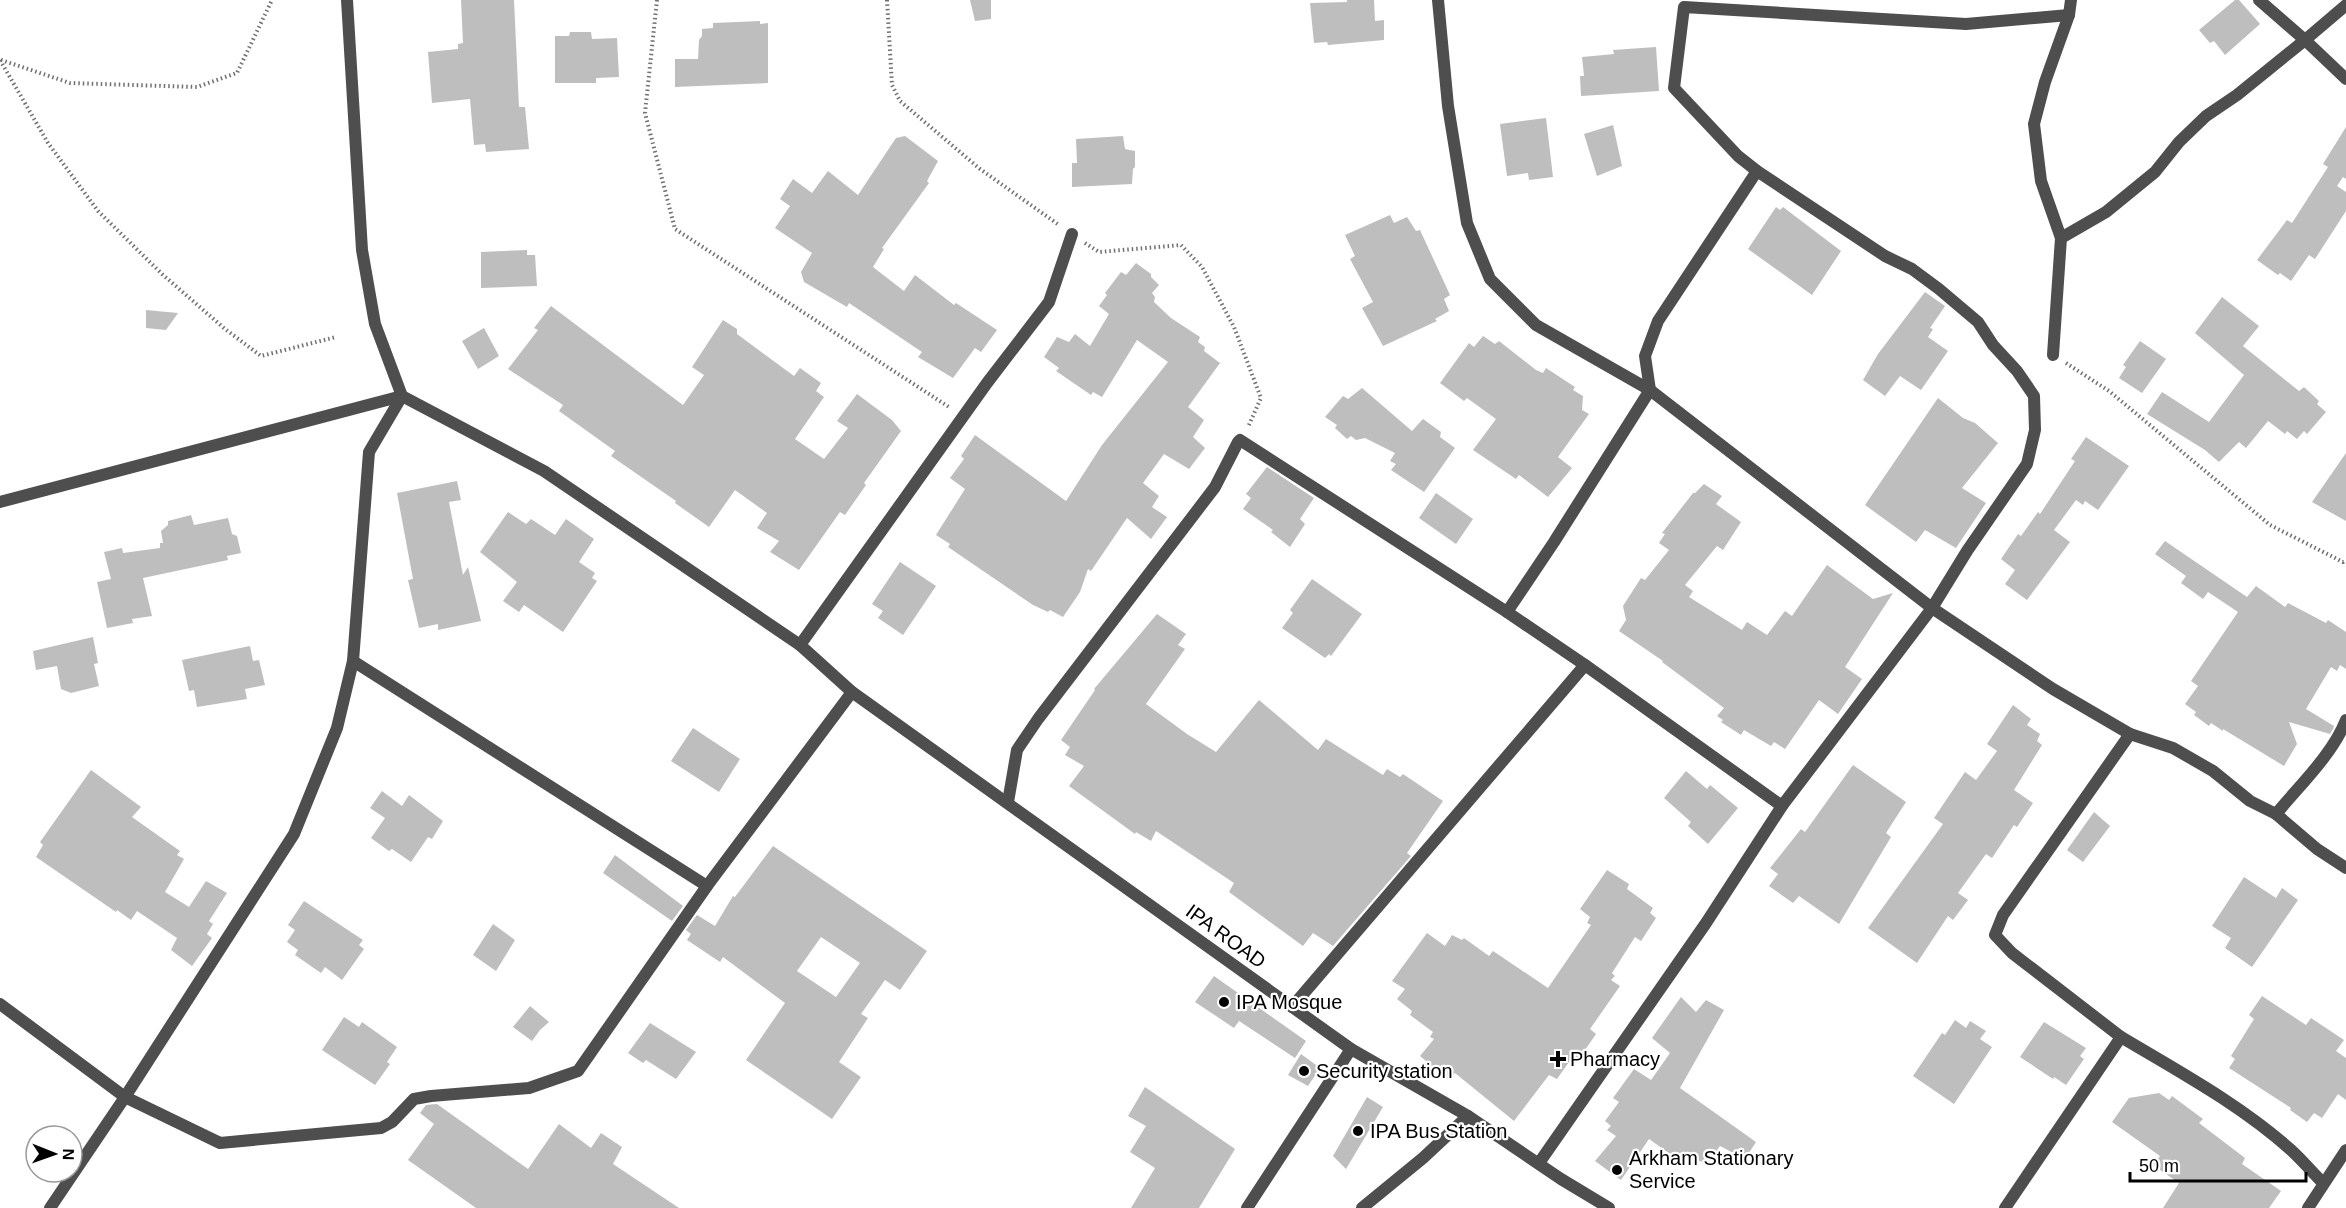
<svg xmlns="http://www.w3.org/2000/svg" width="2346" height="1208" viewBox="0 0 2346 1208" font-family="Arial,sans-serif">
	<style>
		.building { fill: #bebebe; fill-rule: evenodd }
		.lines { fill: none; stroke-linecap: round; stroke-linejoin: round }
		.path { stroke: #707070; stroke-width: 4; stroke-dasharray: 1.5 3; stroke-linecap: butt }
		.street { stroke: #4e4e4e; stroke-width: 12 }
		.poi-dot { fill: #000; stroke: #fff; stroke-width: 2 }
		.labels { text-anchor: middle; stroke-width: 4.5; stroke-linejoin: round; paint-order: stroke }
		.street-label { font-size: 20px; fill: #000; stroke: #fff }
		.poi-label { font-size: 20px; fill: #000; stroke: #fff; text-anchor: start }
	</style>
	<rect width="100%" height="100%" fill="#fff"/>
	<!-- building -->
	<g class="building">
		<path d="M461 0H514L519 107H525L529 149 486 152 485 144 474 145 470 99 432 103 428 52 458 49V44L463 43Z"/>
		<path d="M970 0H991V19L975 21Z"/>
		<path d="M1347 0H1374L1375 21 1384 20V40L1328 45 1327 42 1314 43 1310 3 1347 2Z"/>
		<path d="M2235 0H2239L2260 24 2225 55 2214 41 2210 43 2199 30Z"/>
		<path d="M760 21V24L768 23V83L675 87V59H698L699 40 702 36V29L713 28V23Z"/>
		<path d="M570 32H591L592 39 617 38 619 77 596 78V83H555V36H569Z"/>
		<path d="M1656 47 1659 91 1581 96 1580 76H1584L1582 57 1614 54 1613 50Z"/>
		<path d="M1546 118 1553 177 1529 180 1528 173 1507 176 1500 124Z"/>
		<path d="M1613 125 1622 166 1597 176 1584 134Z"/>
		<path d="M2346 127V179L2343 177 2337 186 2346 192V211L2315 259 2309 255 2291 281 2280 273 2278 275 2257 260 2287 220 2292 223 2328 167 2323 164Z"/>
		<path d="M905 136 938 161 927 181 929 183 882 248 884 249 873 267 904 291 915 275 954 305 956 303 997 330 981 352 975 348 953 378 918 357 922 352 849 303 847 307 804 282 801 272 812 253 775 228 790 206 780 199 793 179 812 193 828 171 858 195 896 138Z"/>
		<path d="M1123 136 1125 149 1135 151V167L1133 169 1132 184 1072 187V163H1077L1076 139Z"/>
		<path d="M1776 207 1780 210 1783 207 1841 251 1812 295 1748 249Z"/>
		<path d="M1390 215 1394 223 1407 217 1416 231 1420 230 1450 295 1444 299 1449 311 1435 319 1437 321 1383 346 1362 308 1373 302 1350 259 1355 256 1345 235Z"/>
		<path d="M527 250V255H535L537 286 481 288V252Z"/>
		<path d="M1136 263 1151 274V277L1159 285 1152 293 1155 297 1154 302 1171 318 1200 337 1198 342 1205 347 1204 351 1220 363 1188 407 1204 420 1193 437 1205 448 1189 469 1164 454 1143 483 1159 496 1152 507 1167 517 1151 539 1127 518 1091 571 1088 569 1080 592 1063 617 1050 610 1048 612 1033 605 948 547 950 544 936 535 965 489 950 478 964 459 961 456 975 435 1066 501 1102 445 1168 362 1137 340 1102 397 1093 392 1091 395 1056 371 1059 368 1044 357 1057 337 1069 342 1075 334 1090 346 1109 314 1099 306 1107 295 1105 293 1121 272 1126 275Z"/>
		<path d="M1925 292 1945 306 1930 328 1933 329 1928 337 1948 351 1921 390 1900 376 1885 396 1863 380 1878 354Z"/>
		<path d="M2222 297 2259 326 2243 346 2299 391 2304 387 2319 401 2317 404 2326 412 2307 434 2304 431 2297 439 2287 431 2285 434 2268 421 2246 448 2239 442 2219 462 2205 450 2147 414 2162 392 2209 422 2244 375 2195 333Z"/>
		<path d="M551 306 683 405 704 375 692 367 723 320 737 329V334L794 376 800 368 821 383 816 391 824 397 795 439 824 459 848 428 837 421 857 394 892 420 901 431 864 483 866 485 845 515 840 512 799 570 770 552 779 541 757 528 767 513 735 490 709 527 675 503 676 501 611 456 615 451 559 411 563 405 508 369 538 330 534 328Z"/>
		<path d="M146 310 178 313 166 330 146 328Z"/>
		<path d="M484 328 499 356 478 369 462 341Z"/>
		<path d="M1483 336 1495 344 1499 341 1536 370 1543 373 1546 368 1575 387 1573 390 1583 396 1582 410 1589 414 1558 457 1572 468 1548 497 1519 475 1516 479 1473 450 1496 419 1467 398 1464 401 1440 383 1469 343 1474 347Z"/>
		<path d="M2140 341 2166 359 2142 393 2119 378 2126 367 2123 365Z"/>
		<path d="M1362 388 1412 431 1423 419 1441 432 1440 437 1455 448 1424 492 1391 470 1396 464 1390 461 1395 453 1365 438 1356 440 1351 436 1347 439 1335 428 1337 425 1325 417 1343 396 1348 399Z"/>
		<path d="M1938 398 1963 418 1975 423 1998 443 1962 488 1986 503 1956 548 1925 530 1916 542 1865 505Z"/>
		<path d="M2086 437 2129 466 2098 510 2085 501 2083 505 2076 500 2054 530 2070 542 2027 600 2005 584 2015 570 2001 559 2018 534 2021 536 2038 512 2040 514 2075 461 2071 459Z"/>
		<path d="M2346 453V521L2312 502Z"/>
		<path d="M1267 467 1314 498 1300 519 1305 524 1290 547 1271 532 1273 530 1243 509 1251 498 1246 494Z"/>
		<path d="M457 481 461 500 449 502 463 575 468 567 481 621 438 630V624L419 628 408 580 413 579 397 493Z"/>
		<path d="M1704 484 1722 496 1716 504 1741 522 1723 550 1717 546 1685 585 1693 591 1689 597 1742 630 1747 622 1767 635 1785 611 1792 616 1827 565 1873 599 1893 593 1845 667 1862 679 1838 714 1819 700 1785 749 1774 742 1771 746 1744 730 1741 735 1721 722 1723 720 1717 716 1724 708 1662 662 1663 661 1619 631 1626 620 1623 606 1641 578 1645 580 1669 550 1659 543 1665 534 1662 533 1693 493H1695Z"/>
		<path d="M1436 493 1473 519 1456 544 1419 518Z"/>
		<path d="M508 512 526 524 531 519 555 535 566 519 594 539 579 562 595 573 592 578 597 581 563 632 524 605 519 612 503 601 517 582 480 552Z"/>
		<path d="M191 515 194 525 228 518 232 534 237 536 241 553 227 556 228 560 143 578 152 616 132 619 133 623 107 628 97 582 111 579 104 552 122 548 123 553 160 548V543H163L161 531 168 525V521Z"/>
		<path d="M2165 541 2247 597 2256 586 2285 607 2288 603 2326 623 2328 620 2346 632V669L2340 665 2337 671 2331 667 2306 709 2334 726 2333 729 2330 734 2289 722 2297 744 2284 766 2223 729V731L2211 723 2209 726 2194 715 2196 712 2185 704 2198 686 2191 681 2238 612 2208 592 2203 599 2181 583 2186 576 2155 554Z"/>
		<path d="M900 562 936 586 903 635 878 618 883 611 872 604Z"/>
		<path d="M1312 579 1362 614 1331 656 1329 654 1325 658 1282 628 1293 613 1290 610Z"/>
		<path d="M1157 614 1186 634 1178 645 1185 649 1146 704 1187 734 1216 752 1259 700 1318 750 1326 739 1383 775 1387 769 1400 777 1403 774 1443 801 1407 853 1411 856 1333 946 1313 933 1303 946 1229 892 1234 883 1156 831 1151 841 1136 832 1135 834 1069 786 1084 766 1065 755 1070 747 1061 740 1095 690 1094 689Z"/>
		<path d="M93 637 98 663 94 664 99 686 71 693 61 689 57 666 36 670 33 651Z"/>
		<path d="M250 646 253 661 259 660 265 685 245 689 247 699 197 707 194 690 189 691 182 660Z"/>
		<path d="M2013 705 2031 719 2027 725 2040 734 2037 741 2042 745 2014 790 2033 803 2017 827 2014 825 1992 858 1986 854 1958 893 1968 900 1953 920 1948 916 1917 963 1868 928 1943 824 1934 818 1965 772 1976 780 1997 751 1987 744Z"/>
		<path d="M693 728 740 759 719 792 671 761Z"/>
		<path d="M1853 765 1906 802 1886 833 1891 837 1839 924 1799 896 1793 903 1769 886 1778 874 1770 868 1801 829 1805 832Z"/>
		<path d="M91 770 141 807 132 817 180 851 177 855 184 859 165 892 189 907 206 881 227 893 209 921 213 924 207 934 212 938 192 966 171 950 177 938 137 911 131 920 117 910 116 912 36 857 43 845 40 842Z"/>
		<path d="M1686 771 1707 789 1710 785 1738 808 1708 844 1688 826 1691 822 1664 798Z"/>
		<path d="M382 791 402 806 409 795 443 821 432 839 428 837 411 862 392 849 389 851 371 838 385 818 370 808Z"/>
		<path d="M2094 812 2110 826 2083 862 2067 850Z"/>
		<path d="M773 846 927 951 900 990 885 980 861 1014 868 1018 839 1062 861 1077 832 1119 746 1060 785 1003 723 957 720 962 687 940 691 934 686 930 697 915 715 926 733 896 735 897ZM821 937 860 963 836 997 797 971Z"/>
		<path d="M615 855 683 906 672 921 603 873Z"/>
		<path d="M1607 870 1629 884 1627 889 1653 908 1650 913 1656 918 1641 941 1635 937 1612 973 1615 976 1611 980 1620 986 1590 1029 1596 1034 1574 1066 1569 1062 1557 1079 1549 1075 1514 1121 1455 1073 1449 1080 1420 1056 1434 1039 1430 1037 1433 1032 1410 1015 1412 1011 1397 999 1405 989 1392 981 1427 933 1445 946 1452 935 1462 940 1464 938 1489 956 1493 951 1548 988 1591 925 1587 923 1590 917 1580 909Z"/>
		<path d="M2244 877 2276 898 2282 888 2298 900 2252 967 2225 948 2231 938 2212 926Z"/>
		<path d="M304 901 363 940 359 945 364 949 342 980 325 967 321 973 295 955 298 950 287 942 295 930 288 925Z"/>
		<path d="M493 924 515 940 496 971 473 955Z"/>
		<path d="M1214 976 1306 1041 1295 1058 1239 1021 1234 1028 1195 1002Z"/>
		<path d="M2262 996 2306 1025 2311 1018 2344 1040 2336 1051 2346 1058V1100L2338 1094 2322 1118 2314 1113 2307 1122 2290 1110 2291 1108 2229 1068 2235 1059 2231 1056 2254 1019 2249 1015Z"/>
		<path d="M1681 997 1696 1012 1706 1000 1724 1010 1680 1088 1756 1142 1745 1159 1720 1146 1707 1164 1690 1157 1684 1164 1649 1139 1621 1180 1595 1161 1616 1136 1607 1130 1611 1126 1605 1121 1619 1102 1613 1098 1634 1069 1651 1080 1670 1053 1652 1038Z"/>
		<path d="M530 1006 549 1022 540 1030 532 1041 513 1027Z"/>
		<path d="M344 1017 359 1027 362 1022 397 1047 387 1062 390 1064 375 1085 322 1050Z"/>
		<path d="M1955 1020 1966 1028 1970 1021 1986 1031 1980 1039 1992 1047 1954 1104 1913 1076 1942 1033 1945 1035Z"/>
		<path d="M2044 1022 2086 1048 2080 1056 2084 1059 2066 1085 2054 1077 2053 1079 2020 1057Z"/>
		<path d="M650 1023 696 1052 676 1079 646 1060 643 1063 628 1053Z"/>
		<path d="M1301 1054 1320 1068 1308 1086 1288 1075Z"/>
		<path d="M1145 1087 1235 1149 1199 1208H1131L1155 1168 1130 1152 1146 1126 1128 1116Z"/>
		<path d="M2159 1093 2169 1100 2172 1096 2203 1119 2199 1123 2245 1158 2242 1164 2281 1191 2269 1208H2163L2179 1183 2153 1165 2160 1156 2112 1122 2129 1098Z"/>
		<path d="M1367 1097 1383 1107 1346 1169 1333 1156Z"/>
		<path d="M437 1104 528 1169 559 1124 591 1148 601 1133 622 1147 613 1164 679 1208H476L408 1160 434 1124 420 1113 426 1105Z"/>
	</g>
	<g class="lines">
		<!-- path -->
		<g class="path">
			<path d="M657 0 645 113 675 229 949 407"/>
			<path d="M887 0 892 85 900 101 980 169 1059 225"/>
			<path d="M0 60 48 143 98 211 162 274 225 329 261 356 336 337"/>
			<path d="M1 60 70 83 197 87 237 73 272 0"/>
			<path d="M1085 243 1099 252 1181 245 1202 267 1234 327 1261 398 1248 427"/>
			<path d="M2066 363 2109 391 2270 525 2343 562 2346 560"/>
		</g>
		<!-- street -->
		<g class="street">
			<path d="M347 0 362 250 375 324 402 396 544 471 800 645 852 692 1351 1049 1468 1116 1561 1179 1609 1208"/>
			<path d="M2259 0 2305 40 2346 5"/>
			<path d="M2069 15 1966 24 1684 7 1674 88 1738 156 1757 171 1885 256 1912 269 1939 289 1978 322 1993 345 2017 371 2034 396 2035 430 2027 464 1967 551 1932 608 2053 689 2130 734 2173 748 2213 771 2250 801 2276 814 2317 849 2346 868"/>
			<path d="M2061 238 2041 181 2034 124 2045 82 2069 15 2071 0"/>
			<path d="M2053 355 2061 238 2106 212 2155 172 2179 142 2206 116 2237 95 2305 40 2346 79"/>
			<path d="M0 502 402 396"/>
			<path d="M1507 612 1554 542 1650 390 1645 356 1658 321 1757 171"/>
			<path d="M800 645 987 383 1049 302 1072 234"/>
			<path d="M353 661 707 886 852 692"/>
			<path d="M1008 802 1017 750 1038 719 1215 487 1238 442 1240 440 1507 612 1585 665 1782 806 1932 608 1650 390 1536 325 1490 279 1467 223 1448 106 1438 0"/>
			<path d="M2276 814C2299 786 2333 754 2346 720"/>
			<path d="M0 1004 125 1097 220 1143 381 1128 392 1122 414 1099 431 1096 529 1088 578 1071 707 886"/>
			<path d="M1292 1007 1585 665"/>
			<path d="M2121 1037C2178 1071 2241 1105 2291 1150 2302 1160 2312 1172 2323 1183"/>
			<path d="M1539 1163 1706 923 1782 806"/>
			<path d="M50 1208 125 1097 294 834 337 728 353 661 369 452 402 396"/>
			<path d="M1247 1208 1351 1049"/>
			<path d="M1362 1208 1423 1158 1468 1116"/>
			<path d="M2005 1208 2121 1037 2012 953 1995 935 2003 915 2130 734"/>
			<path d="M2308 1208 2346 1150"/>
		</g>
	</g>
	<!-- markers -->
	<g class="poi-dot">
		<circle cx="1224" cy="1002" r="6"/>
		<path d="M1555 1050h6v6h6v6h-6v6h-6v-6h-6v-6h6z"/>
		<circle cx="1304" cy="1071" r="6"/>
		<circle cx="1358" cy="1131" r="6"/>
		<circle cx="1617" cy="1170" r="6"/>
	</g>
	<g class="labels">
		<!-- street labels -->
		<g class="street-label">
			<text transform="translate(1226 936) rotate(36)" y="7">IPA ROAD</text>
		</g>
		<!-- poi labels -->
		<g class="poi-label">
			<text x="1236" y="1009">IPA Mosque</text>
			<text x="1570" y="1066">Pharmacy</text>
			<text x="1316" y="1078">Security station</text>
			<text x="1370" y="1138">IPA Bus Station</text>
			<text x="1629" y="1165">Arkham Stationary<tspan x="1629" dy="23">Service</tspan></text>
		</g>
	</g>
	<!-- north arrow -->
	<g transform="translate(54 1154) rotate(91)"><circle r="28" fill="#ffffff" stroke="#999999" stroke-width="1.5"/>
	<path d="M0-4.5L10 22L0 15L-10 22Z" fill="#000000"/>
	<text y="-9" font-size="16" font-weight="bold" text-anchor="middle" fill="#000000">N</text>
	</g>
	<!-- scale -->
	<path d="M2130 1172v9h176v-9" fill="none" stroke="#000000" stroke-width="3"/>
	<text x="2139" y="1172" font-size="18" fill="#000000" stroke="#ffffff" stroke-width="4.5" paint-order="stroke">50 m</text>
</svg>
